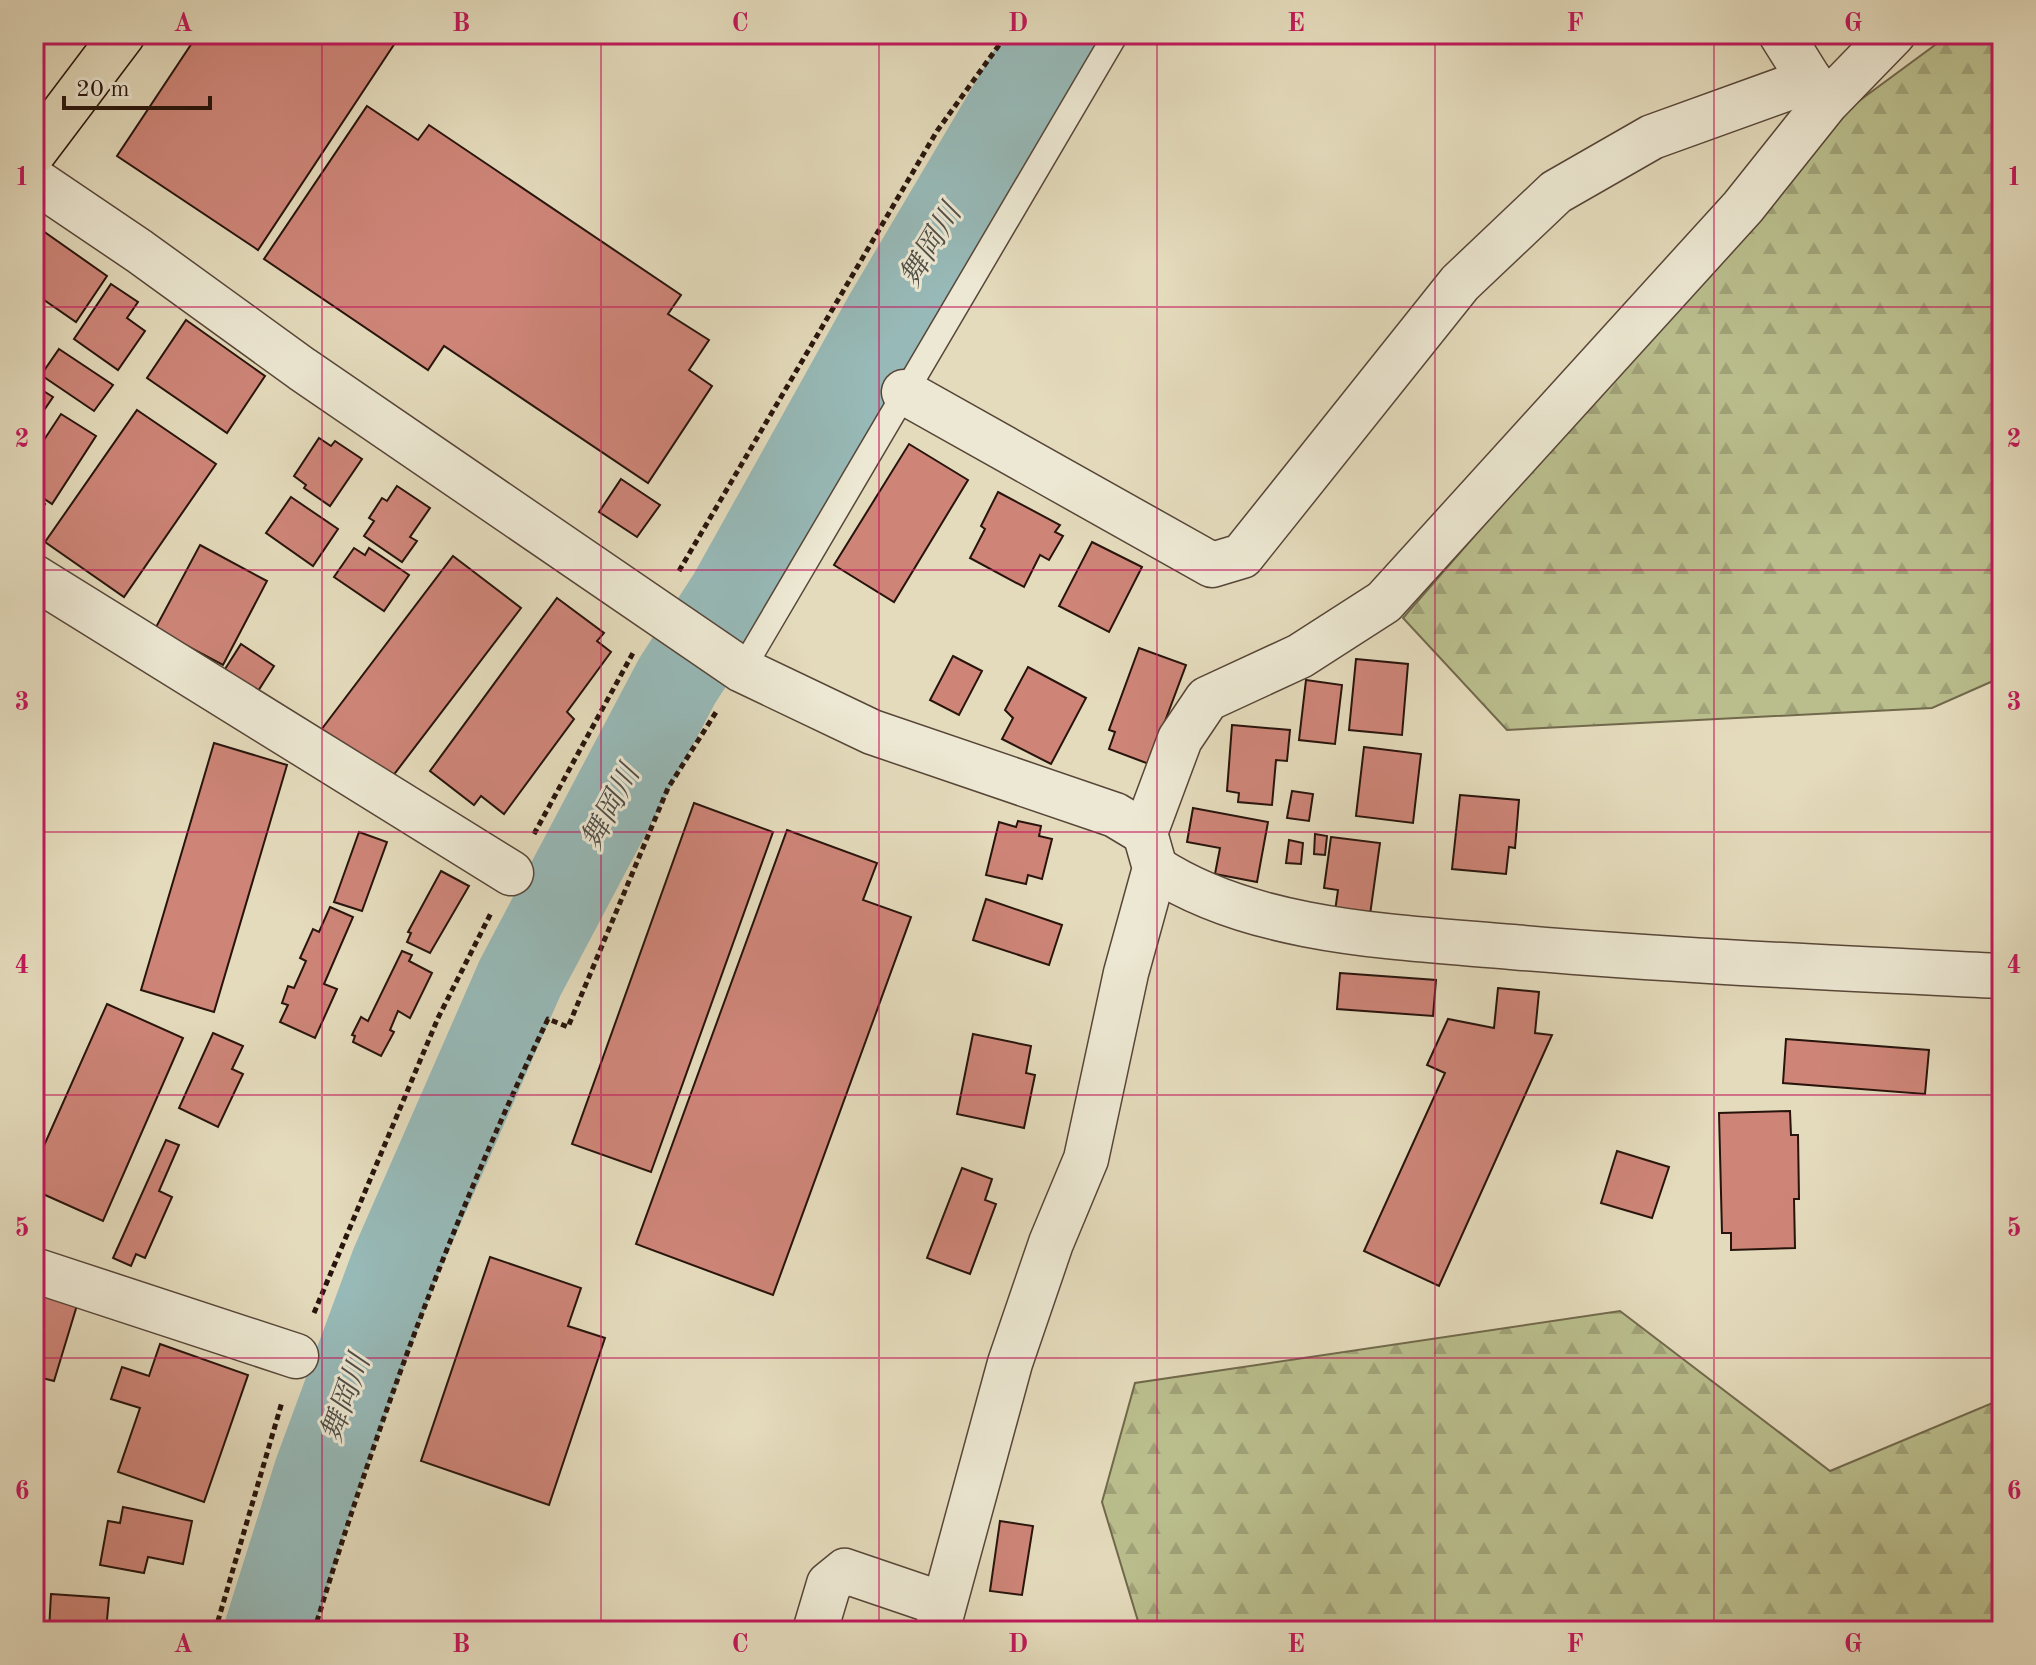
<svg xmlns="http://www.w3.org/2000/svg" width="2036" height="1665" viewBox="0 0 2036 1665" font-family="'Old Standard TT','Noto Serif JP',serif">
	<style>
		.forest { fill: url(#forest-firs); stroke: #71694c; stroke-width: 2 }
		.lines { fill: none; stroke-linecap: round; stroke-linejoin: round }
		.river { stroke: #97b9b7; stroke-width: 88 }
		.building { fill: #ce8578; stroke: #28140c; stroke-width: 2 }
		.lane-casing { stroke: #574638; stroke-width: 27 }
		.street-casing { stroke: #574638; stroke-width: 47 }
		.primary-casing { stroke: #28140c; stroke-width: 47 }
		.path { stroke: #28140c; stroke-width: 5; stroke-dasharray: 6 4; stroke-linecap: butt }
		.lane { stroke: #ede8d3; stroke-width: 24 }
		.street { stroke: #ede8d3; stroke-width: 44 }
		.primary { stroke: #e4dbbc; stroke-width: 44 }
		.grid { fill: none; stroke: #c2185b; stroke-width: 2; stroke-opacity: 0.55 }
		.labels { text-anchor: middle; stroke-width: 6; stroke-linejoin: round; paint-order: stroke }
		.water-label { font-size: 30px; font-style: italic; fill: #4f4e48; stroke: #ede8d3 }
		.neatline { fill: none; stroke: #c2185b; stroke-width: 3 }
		.grid-label { font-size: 26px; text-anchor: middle; font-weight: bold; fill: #c2185b }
	</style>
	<defs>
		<pattern id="forest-firs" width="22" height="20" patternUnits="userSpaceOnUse" patternTransform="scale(2)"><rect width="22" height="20" fill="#babe8d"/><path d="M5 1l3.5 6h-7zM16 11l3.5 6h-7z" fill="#a0a278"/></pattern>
	</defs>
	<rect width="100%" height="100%" fill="#e4dbbc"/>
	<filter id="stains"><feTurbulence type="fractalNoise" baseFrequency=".0025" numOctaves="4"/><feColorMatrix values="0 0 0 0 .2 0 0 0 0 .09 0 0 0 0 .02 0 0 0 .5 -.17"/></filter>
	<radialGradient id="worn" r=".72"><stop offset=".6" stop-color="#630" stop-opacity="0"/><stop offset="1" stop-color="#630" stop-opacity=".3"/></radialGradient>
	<!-- forest -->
	<g class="forest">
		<path d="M1950 34H2002V677L1932 708 1507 730 1403 618 1844 112Z"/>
		<path d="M1620 1311 1830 1471 2002 1399V1631H1141L1102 1502 1135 1383Z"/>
	</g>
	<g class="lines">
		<!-- river -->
		<path class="river" d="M268 1631 318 1472 394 1266 520 978 677 681 732 596 888 316 1055 34"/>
	</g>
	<!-- building -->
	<g class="building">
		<path d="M198 34H401L258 250 117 156Z"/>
		<path d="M367 106 418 140 429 125 681 295 668 314 709 340 689 370 712 386 648 483 444 346 428 370 264 259Z"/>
		<path d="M36 226 107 276 76 322 34 293Z"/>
		<path d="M111 284 138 302 127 318 145 331 118 370 74 339Z"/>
		<path d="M186 320 265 376 227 433 147 378Z"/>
		<path d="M59 349 113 385 94 411 41 375Z"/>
		<path d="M34 385 53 397 34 425Z"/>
		<path d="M137 410 216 464 124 597 45 542Z"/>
		<path d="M61 414 96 436 52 504 34 492V455Z"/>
		<path d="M319 438 331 446 335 441 362 459 330 506 304 488 306 485 294 476Z"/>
		<path d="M909 444 968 480 894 602 834 565Z"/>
		<path d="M621 479 660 505 637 537 599 512Z"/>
		<path d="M397 486 430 508 410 537 417 541 402 562 364 536 374 521 369 518 382 498 387 501Z"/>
		<path d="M998 492 1060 525 1055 532 1063 536 1049 560 1040 555 1024 587 970 558 985 529 981 526Z"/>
		<path d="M34 497 45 504 34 520Z"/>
		<path d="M291 497 338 529 313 566 266 533Z"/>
		<path d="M1092 542 1142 567 1109 632 1059 606Z"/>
		<path d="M200 545 267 581 223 665 155 629Z"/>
		<path d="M354 548 365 555 369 548 409 575 384 611 334 577Z"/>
		<path d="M453 556 521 608 389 781 321 730Z"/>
		<path d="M557 598 604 633 597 641 611 652 567 712 574 719 504 814 481 796 474 805 430 771Z"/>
		<path d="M34 609H38L36 675 34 674Z"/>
		<path d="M241 644 274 666 253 699 220 677Z"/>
		<path d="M1139 648 1186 665 1149 764 1109 749 1115 732 1109 730Z"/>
		<path d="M953 656 982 671 959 715 930 700Z"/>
		<path d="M1356 659 1408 664 1402 735 1349 730Z"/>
		<path d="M1028 667 1086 698 1051 764 1002 739 1013 718 1005 710Z"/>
		<rect x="34" y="680" width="8" height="65"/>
		<path d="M1306 680 1342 685 1335 744 1299 740Z"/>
		<path d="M1232 725 1290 730 1287 761 1276 760 1272 805 1238 802 1239 793 1227 791Z"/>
		<path d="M214 743 287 765 214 1012 141 990Z"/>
		<path d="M1364 747 1421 754 1413 823 1356 816Z"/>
		<path d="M1292 791 1313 794 1309 821 1287 818Z"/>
		<path d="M1460 795 1519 800 1515 848 1509 847 1506 874 1452 869Z"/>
		<path d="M694 803 773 832 651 1172 572 1144Z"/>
		<path d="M1193 808 1268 822 1257 882 1215 874 1220 848 1187 842Z"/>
		<path d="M1018 821 1041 826 1039 836 1052 839 1042 879 1028 875 1026 884 986 875 999 822 1016 827Z"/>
		<path d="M787 830 877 863 863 900 911 917 773 1295 636 1244Z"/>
		<path d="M359 832 387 842 362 911 334 902Z"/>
		<path d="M1315 834 1327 836 1325 855 1314 854Z"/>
		<path d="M1331 837 1380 843 1370 915 1335 911 1338 890 1324 888Z"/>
		<path d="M1289 840 1303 843 1301 864 1286 863Z"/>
		<path d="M441 871 469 886 430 953 407 942 411 933 408 932Z"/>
		<path d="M986 899 1062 925 1049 965 973 940Z"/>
		<path d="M330 907 353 917 324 984 337 989 315 1038 280 1022 288 1005 282 1003 288 986 294 988 306 961 300 958 313 929 319 932Z"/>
		<path d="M402 951 412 955 409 961 432 973 410 1018 398 1011 390 1030 394 1032 381 1056 353 1042 355 1036 352 1035 361 1017 368 1021Z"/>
		<path d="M1340 973 1436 980 1433 1016 1337 1009Z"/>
		<path d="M1498 988 1539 992 1535 1033 1552 1035 1439 1286 1364 1251 1445 1073 1427 1065 1448 1019 1494 1028Z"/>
		<path d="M107 1004 183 1038 103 1221 34 1190V1168Z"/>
		<path d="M213 1033 243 1046 232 1069 243 1074 218 1127 179 1108Z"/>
		<path d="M973 1034 1031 1046 1026 1073 1035 1075 1024 1128 957 1114Z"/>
		<path d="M1786 1039 1929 1050 1925 1094 1783 1083Z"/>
		<path d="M1790 1111 1791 1135H1798L1799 1199H1794L1795 1248 1731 1250V1233H1722L1719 1113Z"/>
		<path d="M166 1140 179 1145 159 1191 172 1197 145 1258 136 1254 131 1266 113 1258Z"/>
		<path d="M1617 1151 1669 1167 1652 1218 1601 1203Z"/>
		<path d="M962 1168 992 1179 985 1200 996 1204 970 1274 927 1258Z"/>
		<path d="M490 1257 581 1288 568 1326 605 1338 549 1505 421 1461Z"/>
		<path d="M34 1289 78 1302 54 1381 34 1376Z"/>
		<path d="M160 1344 248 1375 204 1502 118 1472 140 1408 111 1399 122 1367 149 1376Z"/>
		<path d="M123 1507 192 1521 183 1564 148 1557 144 1573 100 1565 108 1521 120 1523Z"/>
		<path d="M1000 1521 1033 1526 1022 1595 990 1591Z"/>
		<path d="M51 1594 109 1598 106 1631H49Z"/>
	</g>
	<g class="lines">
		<defs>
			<path id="lane" d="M742 670 1116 34"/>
			<g id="street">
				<path d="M1781 34 1824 103"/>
				<path d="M34 180 139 251 302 369 742 670 872 732 1115 815 1145 833"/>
				<path d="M904 392 1212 565 1242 556 1460 283 1556 192 1652 137 1810 80"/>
				<path d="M34 577 511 873"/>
				<path d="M1155 868C1254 933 1397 937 1512 947 1675 961 1839 968 2002 976"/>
				<path d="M34 1270 296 1356"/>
				<path d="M815 1631 829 1584 845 1571 942 1604"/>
				<path d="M937 1631 1010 1363 1051 1243 1086 1159 1126 973 1155 868 1145 833 1180 739 1207 699 1300 656 1384 602 1743 207 1825 104 1893 34"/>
			</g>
			<path id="primary" d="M34 152 123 34"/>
		</defs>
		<!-- lane casing -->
		<use href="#lane" class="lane-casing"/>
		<!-- street casing -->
		<use href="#street" class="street-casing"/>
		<!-- primary casing -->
		<use href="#primary" class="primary-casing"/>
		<!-- path -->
		<g class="path">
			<path d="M679 571 937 131 1007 34"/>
			<path d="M534 834 633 653"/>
			<path d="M314 1313 438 1018 491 913"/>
			<path d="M215 1631 282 1402"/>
			<path d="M314 1631C378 1422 453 1216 548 1019L568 1027 668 788 718 709"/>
		</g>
		<!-- lane -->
		<use href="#lane" class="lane"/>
		<!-- street -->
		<use href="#street" class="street"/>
		<!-- primary -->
		<use href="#primary" class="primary"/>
	</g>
	<!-- grid -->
	<path class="grid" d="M322 34V1631M601 34V1631M879 34V1631M1157 34V1631M1435 34V1631M1714 34V1631M34 307H2002M34 570H2002M34 832H2002M34 1095H2002M34 1358H2002"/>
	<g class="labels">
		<!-- water labels -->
		<g class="water-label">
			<text transform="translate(930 245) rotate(-59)" y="10">舞岡川</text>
			<text transform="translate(610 807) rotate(-62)" y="10">舞岡川</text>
			<text transform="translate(345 1398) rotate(-70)" y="10">舞岡川</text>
		</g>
	</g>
	<!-- margin -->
	<rect width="2036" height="1665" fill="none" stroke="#e4dbbc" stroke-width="88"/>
	<!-- scale -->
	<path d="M64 96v12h146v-12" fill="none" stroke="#28140c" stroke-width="4"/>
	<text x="76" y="96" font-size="24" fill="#28140c" stroke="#ede8d3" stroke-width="6" paint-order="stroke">20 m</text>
	<rect x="44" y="44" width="1948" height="1577" class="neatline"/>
	<g class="grid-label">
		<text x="183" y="31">A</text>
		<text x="461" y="31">B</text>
		<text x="740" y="31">C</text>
		<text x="1018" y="31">D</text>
		<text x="1296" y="31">E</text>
		<text x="1575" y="31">F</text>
		<text x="1853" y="31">G</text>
		<text x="22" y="185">1</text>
		<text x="2014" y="185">1</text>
		<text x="22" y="447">2</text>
		<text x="2014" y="447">2</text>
		<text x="22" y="710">3</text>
		<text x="2014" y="710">3</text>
		<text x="22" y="973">4</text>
		<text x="2014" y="973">4</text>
		<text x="22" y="1236">5</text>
		<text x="2014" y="1236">5</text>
		<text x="22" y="1499">6</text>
		<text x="2014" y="1499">6</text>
		<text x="183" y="1652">A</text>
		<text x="461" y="1652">B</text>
		<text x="740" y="1652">C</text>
		<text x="1018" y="1652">D</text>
		<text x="1296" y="1652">E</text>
		<text x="1575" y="1652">F</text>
		<text x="1853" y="1652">G</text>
	</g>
	<rect width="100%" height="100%" filter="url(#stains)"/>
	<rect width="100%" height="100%" fill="url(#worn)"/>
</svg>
